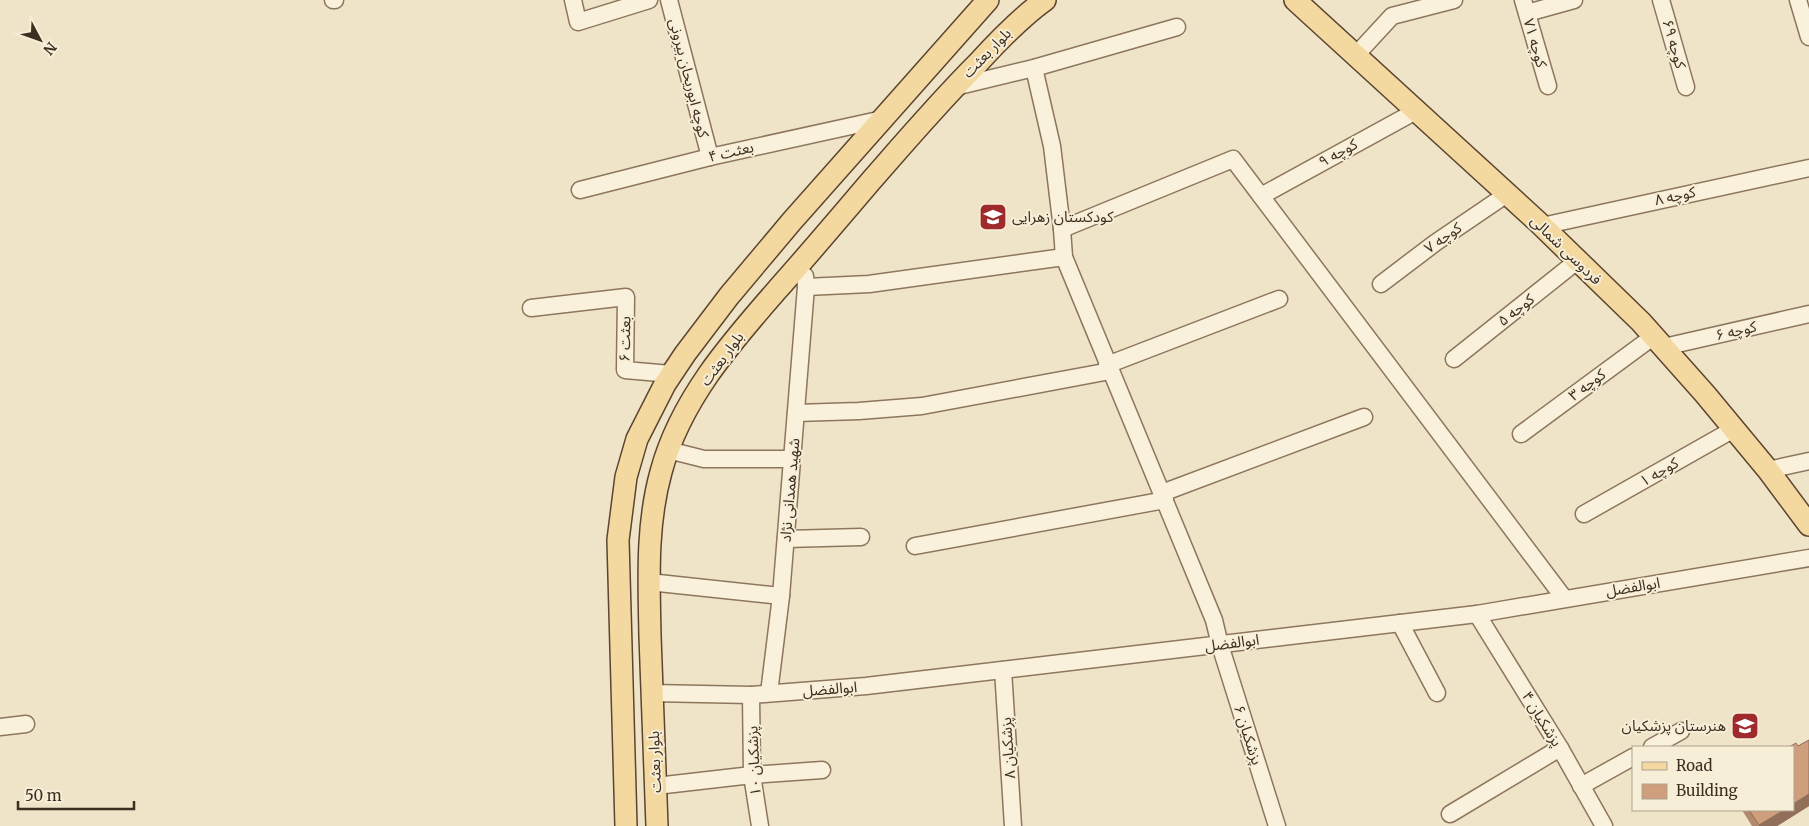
<svg xmlns="http://www.w3.org/2000/svg" width="1809" height="826" viewBox="0 0 1809 826" font-family="Merriweather,'Noto Sans Arabic',serif">
	<style>
		.lines { fill: none; stroke-linecap: round; stroke-linejoin: round }
		.minor-casing { stroke: #8d765c; stroke-width: 19 }
		.major-casing { stroke: #5b4430; stroke-width: 24 }
		.minor { stroke: #faf1dc; stroke-width: 16 }
		.major { stroke: #f3d9a0; stroke-width: 21 }
		.wall { fill: #b2896c }
		.shaded-wall { fill: #916f58 }
		.building { fill: #cf9f7d; stroke: #916f58 }
		.labels { text-anchor: middle; stroke-width: 4; stroke-linejoin: round; paint-order: stroke }
		.street-label { font-size: 15px; fill: #3d2e20; stroke: #f7eed8 }
		.poi-label { font-size: 15px; fill: #3d2e20; stroke: #f7eed8; text-anchor: start }
	</style>
	<rect width="100%" height="100%" fill="#f0e4c8"/>
	<g class="lines">
		<defs>
			<g id="minor">
				<path d="M333 0H335"/>
				<path d="M573 0 578 22 649 0"/>
				<path d="M669 0 710 157"/>
				<path d="M1523 0 1548 86"/>
				<path d="M1661 0 1686 87"/>
				<path d="M1798 0 1809 37"/>
				<path d="M1527 13 1574 0"/>
				<path d="M1356 55 1392 16 1454 0"/>
				<path d="M1034 68 1177 27"/>
				<path d="M955 87 1034 68 1052 146 1062 229 1064 257 1214 620 1220 645 1277 826"/>
				<path d="M580 190 710 157 883 119"/>
				<path d="M1261 196 1416 111"/>
				<path d="M1542 226 1809 168"/>
				<path d="M1062 229 1233 159 1564 598"/>
				<path d="M805 276 806 287 869 284 1064 257"/>
				<path d="M1381 284 1435 243 1507 194"/>
				<path d="M531 308 626 297 625 370 671 374"/>
				<path d="M1664 347 1809 314"/>
				<path d="M1454 359 1577 261"/>
				<path d="M1107 365 1279 299"/>
				<path d="M796 413 859 411 922 406 1110 371"/>
				<path d="M1521 434 1654 336"/>
				<path d="M668 450 704 459H792"/>
				<path d="M1768 470 1809 461"/>
				<path d="M1162 493 1364 417"/>
				<path d="M1584 514 1734 429"/>
				<path d="M786 539 861 537"/>
				<path d="M915 546 1165 500"/>
				<path d="M649 582 781 596"/>
				<path d="M1477 614 1560 748 1604 826"/>
				<path d="M1400 623 1437 693"/>
				<path d="M1003 670 1013 826"/>
				<path d="M652 693 751 695 866 686 1477 614 1809 558"/>
				<path d="M769 693 781 596 806 287"/>
				<path d="M751 695 752 775 760 826"/>
				<path d="M0 727 26 724"/>
				<path d="M1652 747 1681 731"/>
				<path d="M656 786 752 775 822 770"/>
				<path d="M1581 786 1633 757"/>
				<path d="M1450 814 1560 748"/>
			</g>
			<g id="major">
				<path d="M1295 0 1538 222 1641 322 1705 394 1768 470 1809 525"/>
				<path d="M626 826 618 540 626 477 637 439 665 384 685 354 729 296 792 221 988 0"/>
				<path d="M657 826C655 763 652 700 650 636 649 581 646 526 661 472 681 397 735 338 784 282 813 249 842 215 870 182 905 142 940 101 978 63 999 40 1020 18 1045 0"/>
			</g>
		</defs>
		<!-- minor casing -->
		<use href="#minor" class="minor-casing"/>
		<!-- major casing -->
		<use href="#major" class="major-casing"/>
		<!-- minor -->
		<use href="#minor" class="minor"/>
		<!-- major -->
		<use href="#major" class="major"/>
	</g>
	<!-- wall -->
	<path class="wall" d="M1809 740V806L1777 826H1752L1742 810H1793L1798 746Z"/>
	<!-- shaded-wall -->
	<path class="shaded-wall" d="M1809 794V806L1777 826H1759V825L1784 810H1793V804Z"/>
	<!-- building -->
	<g class="building">
		<path d="M1809 740V794L1793 804V747H1789L1796 743 1798 746Z"/>
		<path d="M1749 810H1784L1759 825Z"/>
	</g>
	<!-- icons -->
	<defs>
		<symbol id="school-square" viewBox="-11 -11 22 22"><rect x="-9" y="-9" width="18" height="18" rx="4" fill="#9e2a2b" stroke="#f7eed8"/><path d="M0-5L7-2L0 1L-7-2ZM-4 1L0 2.5L4 1V4Q0 6-4 4Z" fill="#fff"/></symbol>
	</defs>
	<g fill-rule="evenodd">
		<use href="#school-square" x="977" y="201" width="32" height="32"/>
		<use href="#school-square" x="1729" y="710" width="32" height="32"/>
	</g>
	<g class="labels">
		<!-- street labels -->
		<g class="street-label">
			<text transform="translate(1535 43) rotate(74)" y="5">کوچه ۷۱</text>
			<text transform="translate(1674 44) rotate(74)" y="5">کوچه ۶۹</text>
			<text transform="translate(987 53) rotate(-46)" y="5">بلوار بعثت</text>
			<text transform="translate(689 78) rotate(76)" y="5">کوچه ابوریحان بیرونی</text>
			<text transform="translate(731 152) rotate(-13)" y="5">بعثت ۴</text>
			<text transform="translate(1338 153) rotate(-29)" y="5">کوچه ۹</text>
			<text transform="translate(1675 196) rotate(-12)" y="5">کوچه ۸</text>
			<text transform="translate(1443 238) rotate(-35)" y="5">کوچه ۷</text>
			<text transform="translate(1566 250) rotate(44)" y="5">فردوسی شمالی</text>
			<text transform="translate(1516 310) rotate(-38)" y="5">کوچه ۵</text>
			<text transform="translate(1736 331) rotate(-13)" y="5">کوچه ۶</text>
			<text transform="translate(625 339) rotate(-89)" y="5">بعثت ۶</text>
			<text transform="translate(722 359) rotate(-54)" y="5">بلوار بعثت</text>
			<text transform="translate(1587 385) rotate(-37)" y="5">کوچه ۳</text>
			<text transform="translate(1659 472) rotate(-30)" y="5">کوچه ۱</text>
			<text transform="translate(790 490) rotate(-85)" y="5">شهید همدانی نژاد</text>
			<text transform="translate(1633 587) rotate(-9)" y="5">ابوالفضل</text>
			<text transform="translate(1232 643) rotate(-7)" y="5">ابوالفضل</text>
			<text transform="translate(830 689) rotate(-4)" y="5">ابوالفضل</text>
			<text transform="translate(1542 719) rotate(58)" y="5">پزشکیان ۴</text>
			<text transform="translate(1248 735) rotate(72)" y="5">پزشکیان ۶</text>
			<text transform="translate(1008 748) rotate(-94)" y="5">پزشکیان ۸</text>
			<text transform="translate(754 761) rotate(-93)" y="5">پزشکیان ۱۰</text>
			<text transform="translate(655 762) rotate(-92)" y="5">بلوار بعثت</text>
		</g>
		<!-- poi labels -->
		<g class="poi-label">
			<text x="1012" y="222">کودکستان زهرایی</text>
			<text x="1726" y="731" text-anchor="end">هنرستان پزشکیان</text>
		</g>
	</g>
	<!-- legend -->
	<rect x="1632" y="746" width="162" height="65" fill="#f7eed8" stroke="#ada18e"/>
	<rect x="1642" y="762" width="25" height="8" fill="#f3d9a0" stroke="#ada18e"/>
	<text x="1676" y="771" font-size="15" fill="#3d2e20">Road</text>
	<rect x="1642" y="784" width="25" height="15" fill="#cf9f7d" stroke="#ada18e"/>
	<text x="1676" y="796" font-size="15" fill="#3d2e20">Building</text>
	<!-- north arrow -->
	<g transform="translate(40 40) rotate(131)" stroke="#f7eed8" stroke-width="4" paint-order="stroke">
	<path d="M0-4L9 19L0 12L-9 19Z" fill="#3d2e20"/>
	<text y="-8" font-size="14" font-weight="bold" text-anchor="middle" fill="#3d2e20">N</text>
	</g>
	<!-- scale -->
	<path d="M18 801v8h116v-8" fill="none" stroke="#3d2e20" stroke-width="2.5"/>
	<text x="25" y="801" font-size="15" fill="#3d2e20" stroke="#f7eed8" stroke-width="4" paint-order="stroke">50 m</text>
</svg>
